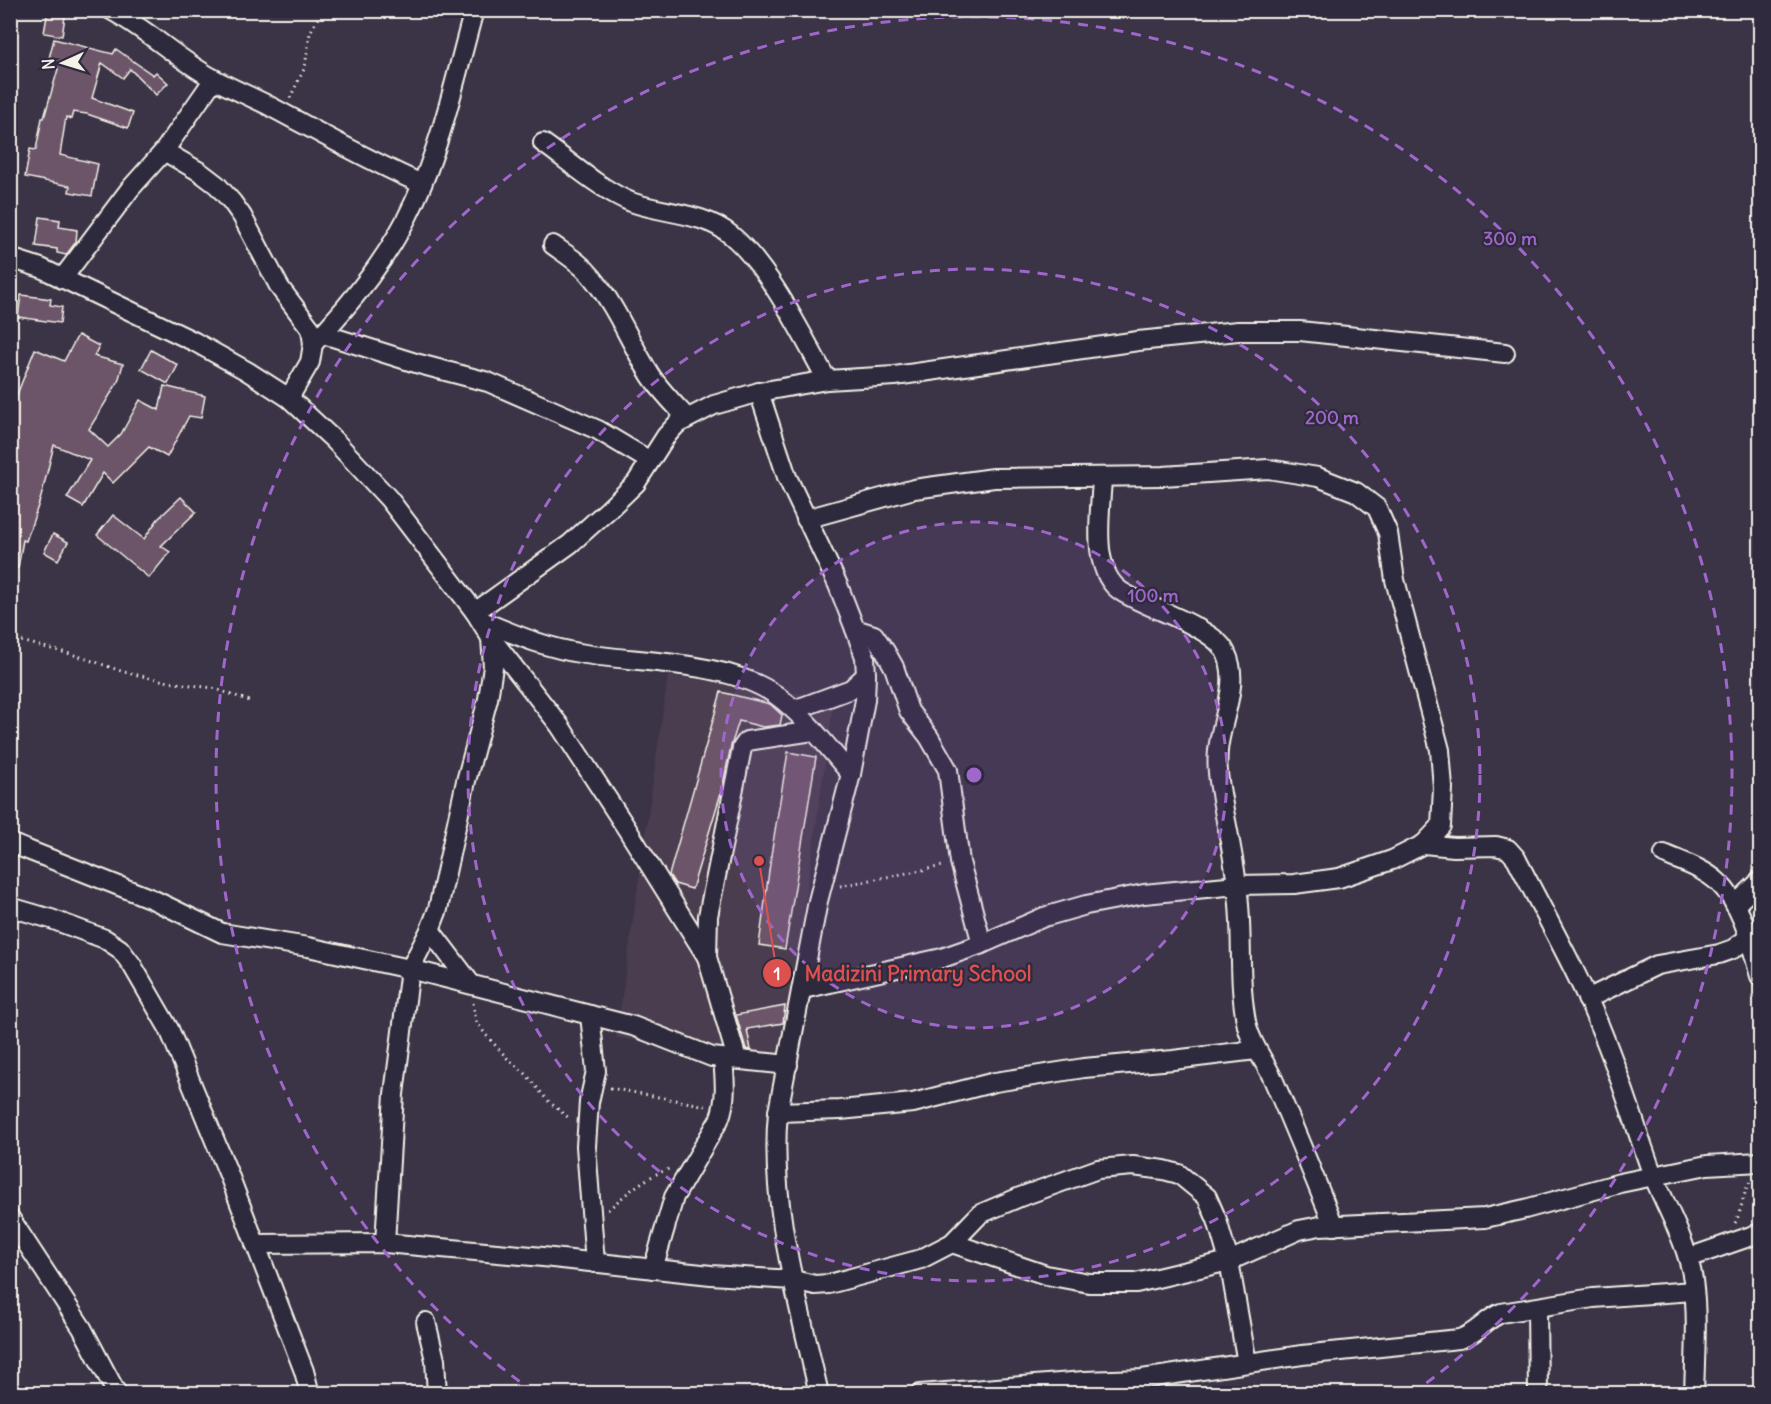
<svg xmlns="http://www.w3.org/2000/svg" width="1771" height="1404" viewBox="0 0 1771 1404" font-family="Delius,sans-serif">
	<style>
		.built { fill: #4a3d50 }
		.building { fill: #6c5569; stroke: #f4f1e8; stroke-width: 1.5 }
		.lines { fill: none; stroke-linecap: round; stroke-linejoin: round }
		.minor-casing { stroke: #f4f1e8; stroke-width: 22 }
		.path { stroke: #f4f1e8; stroke-width: 3; stroke-dasharray: 1.5 4.5; stroke-linecap: butt }
		.minor { stroke: #2f2a3d; stroke-width: 18 }
		.ring { fill: none; stroke: #9f67cb; stroke-width: 3; stroke-dasharray: 10 8 }
		.centre { fill: #9f67cb; stroke: #2f2a3d; stroke-width: 3 }
		.ring-label { font-size: 18px; text-anchor: middle; font-weight: bold; fill: #9f67cb; stroke: #2f2a3d; stroke-width: 4.5; stroke-linejoin: round; paint-order: stroke }
		.leader { fill: none; stroke: #dc504e; stroke-width: 2 }
		.callout-dot { fill: #dc504e; stroke: #2f2a3d; stroke-width: 2 }
		.mark-label { font-size: 18px; text-anchor: middle; font-weight: bold; fill: #fff }
		.callout-label { font-size: 21px; text-anchor: middle; font-weight: bold; fill: #dc504e; stroke: #2f2a3d; stroke-width: 4.5; stroke-linejoin: round; paint-order: stroke }
	</style>
	<rect width="100%" height="100%" fill="#3b3346"/>
	<filter id="ink" filterUnits="userSpaceOnUse"><feTurbulence type="fractalNoise" baseFrequency=".0167" numOctaves="2"/><feDisplacementMap in="SourceGraphic" scale="12" xChannelSelector="R" yChannelSelector="G"/><feConvolveMatrix kernelMatrix="1 2 1 2 8 2 1 2 1" color-interpolation-filters="sRGB"/></filter>
	<g filter="url(#ink)">
		<!-- built -->
		<path class="built" d="M668 675 834 699 782 1063 616 1038Z"/>
		<!-- building -->
		<g class="building">
			<path d="M48 10H66L62 36 44 33Z"/>
			<path d="M54 39 113 54 116 49 153 75 156 72 168 83 156 95 130 69 123 78 102 63 92 98 133 113 128 128 87 114 73 112 71 119 66 117 60 155 98 164 92 196 69 192 70 186 25 177 30 149 36 150 42 118H44L58 69 47 66Z"/>
			<path d="M40 217 60 220 59 227 77 230 76 242 66 255 57 253V249L36 246Z"/>
			<path d="M21 295 51 299 50 305 62 307 60 323 18 317Z"/>
			<path d="M78 335 99 346 94 356 123 364 118 382 89 429 108 447 121 434 140 400 159 410 164 386 205 396 201 418 189 416 167 457 149 447 113 483 103 473 83 507 67 498 90 460 54 445 41 497 26 541 23 540 18 568H10V401L14 402 35 349 64 361Z"/>
			<path d="M151 350 178 365 168 384 141 369Z"/>
			<path d="M181 497 196 512 161 546 170 552 149 578 97 535 113 515 144 539 158 519Z"/>
			<path d="M53 534 68 542 58 560 44 552Z"/>
			<path d="M721 692 770 704 782 715 780 725 763 727 739 721 731 746 721 793 692 889 675 884 669 875Z"/>
			<path d="M788 752 816 757 785 949 759 945 772 849Z"/>
			<path d="M785 1006 783 1023 747 1029 751 1050 746 1049 736 1015Z"/>
		</g>
		<g class="lines">
			<defs>
				<g id="minor">
					<path d="M111 10C148 30 177 59 214 79 234 90 255 98 275 109 324 135 371 162 422 184"/>
					<path d="M543 143C570 162 601 190 631 202 664 214 703 212 731 235 770 268 802 335 827 380"/>
					<path d="M164 151 200 172 217 185 232 202 242 216 280 288 311 329 313 344 310 362 289 398"/>
					<path d="M553 245C567 255 582 264 592 277 618 309 630 343 651 376 661 391 674 404 687 418"/>
					<path d="M10 258 41 268 195 342 247 371 289 398 335 441 389 499 475 612 491 638 493 667 488 699 466 781 438 909 430 930 410 969 394 1094 385 1243"/>
					<path d="M62 279 130 189 164 151 214 79"/>
					<path d="M323 334 419 364 488 382 598 430 650 461"/>
					<path d="M313 344C352 302 390 256 414 203 442 143 456 75 474 10"/>
					<path d="M759 392 787 477 838 585 855 629 865 657 866 675 865 700 851 774 818 901 778 1112C769 1207 799 1302 819 1394"/>
					<path d="M1102 477C1101 511 1089 571 1122 592 1144 605 1169 613 1192 625 1204 632 1220 640 1226 653 1241 684 1220 721 1218 751 1216 770 1220 787 1223 805 1228 832 1234 859 1237 886 1244 932 1237 980 1247 1026 1252 1046 1265 1061 1273 1079 1294 1127 1314 1177 1334 1226"/>
					<path d="M475 612 570 544 608 510 636 483 666 436 677 424 714 405 759 392 827 380 895 376 1138 341 1238 331H1300L1505 353"/>
					<path d="M482 621C518 636 546 648 585 654 643 663 727 661 776 695 805 716 827 747 851 774"/>
					<path d="M855 629 874 635 885 651 894 667 909 711 929 737 948 770 960 862 982 944"/>
					<path d="M491 638 560 726 627 829 707 957"/>
					<path d="M794 710 851 689 866 675"/>
					<path d="M10 843 152 899 222 933 308 947 410 969 633 1026 712 1057 788 1065"/>
					<path d="M1424 844 1454 847 1496 846 1508 849 1516 858C1546 917 1580 976 1604 1037 1622 1081 1635 1126 1651 1170 1665 1206 1687 1241 1693 1280 1698 1317 1695 1356 1694 1394"/>
					<path d="M1664 854C1682 862 1703 868 1718 882 1743 906 1751 944 1760 976"/>
					<path d="M1735 905 1760 881"/>
					<path d="M10 907 51 919 105 939 120 949 132 965 169 1029 229 1175 304 1371 310 1394"/>
					<path d="M430 930 471 984"/>
					<path d="M803 989 942 958 982 944 1044 917 1086 905 1144 894 1237 885 1294 884 1339 878 1392 860 1424 844 1441 826 1443 788 1440 750 1395 580 1388 533 1377 508 1356 492 1318 477 1268 469 1163 476 994 478 914 489 806 519"/>
					<path d="M1587 999 1657 965 1719 954 1733 949 1760 929"/>
					<path d="M590 1015 596 1071 589 1102 586 1146 595 1263"/>
					<path d="M737 1059 707 957 708 916 742 748 747 741 813 731"/>
					<path d="M778 1112 840 1110 913 1103 995 1082 1084 1068 1173 1060 1256 1050"/>
					<path d="M10 1218 82 1328 117 1394"/>
					<path d="M952 1243 1046 1275 1089 1283H1136L1229 1261 1299 1230 1320 1226 1485 1218 1525 1209 1620 1183 1707 1165 1760 1162"/>
					<path d="M255 1244 385 1243 543 1257 711 1275 793 1280 815 1285 829 1284 921 1259 952 1243 980 1214 1020 1197 1098 1169 1133 1166 1164 1170 1179 1174 1207 1197 1217 1220 1229 1261 1247 1363"/>
					<path d="M1688 1258 1760 1233"/>
					<path d="M653 1269 674 1197 719 1120C727 1100 725 1080 723 1059"/>
					<path d="M1537 1308 1538 1394"/>
					<path d="M426 1322 435 1360 437 1394"/>
					<path d="M920 1394 1084 1381 1142 1379 1302 1355 1459 1339C1477 1334 1484 1320 1501 1313L1593 1298 1694 1291"/>
				</g>
			</defs>
			<!-- minor casing -->
			<use href="#minor" class="minor-casing"/>
			<!-- path -->
			<g class="path">
				<path d="M290 98 305 67 310 33 322 10"/>
				<path d="M10 638 78 656 124 672 169 682 213 688 253 702"/>
				<path d="M840 886 943 866"/>
				<path d="M473 1003 476 1021 486 1035 507 1058 526 1074 547 1100 570 1119"/>
				<path d="M610 1088 707 1106"/>
				<path d="M608 1210C628 1192 646 1176 672 1168"/>
				<path d="M1735 1223C1743 1209 1742 1192 1752 1179"/>
			</g>
			<!-- minor -->
			<use href="#minor" class="minor"/>
		</g>
	</g>
	<!-- distance rings -->
	<circle cx="974" cy="775" r="253" fill="#9f67cb" fill-opacity=".12"/>
	<g class="ring">
		<circle cx="974" cy="775" r="253"/>
		<circle cx="974" cy="775" r="506"/>
		<path d="M534 1392A758 758 0 1 1 1414 1392"/>
	</g>
	<circle cx="974" cy="775" r="9" class="centre"/>
	<g class="ring-label">
		<text x="1510" y="245">300 m</text>
		<text x="1332" y="424">200 m</text>
		<text x="1153" y="602">100 m</text>
	</g>
	<!-- callouts -->
	<path class="leader" d="M759 861L777 973"/>
	<g class="callout-dot">
		<circle cx="759" cy="861" r="6"/>
		<circle cx="777" cy="973" r="15"/>
	</g>
	<g class="mark-label">
		<text x="777" y="980">1</text>
	</g>
	<g class="callout-label">
		<text x="918" y="981">Madizini Primary School</text>
	</g>
	<!-- margin -->
	<rect width="1771" height="1404" fill="none" stroke="#2f2a3d" stroke-width="36"/>
	<rect x="18" y="18" width="1735" height="1368" fill="none" stroke="#f4f1e8" stroke-width="2" filter="url(#ink)"/>
	<!-- north arrow -->
	<g transform="translate(63 63) rotate(266)" stroke="#2f2a3d" stroke-width="4.5" paint-order="stroke">
	<path d="M0-4.5L10 22L0 15L-10 22Z" fill="#f4f1e8"/>
	<text y="-9" font-size="16" font-weight="bold" text-anchor="middle" fill="#f4f1e8">N</text>
	</g>
</svg>
